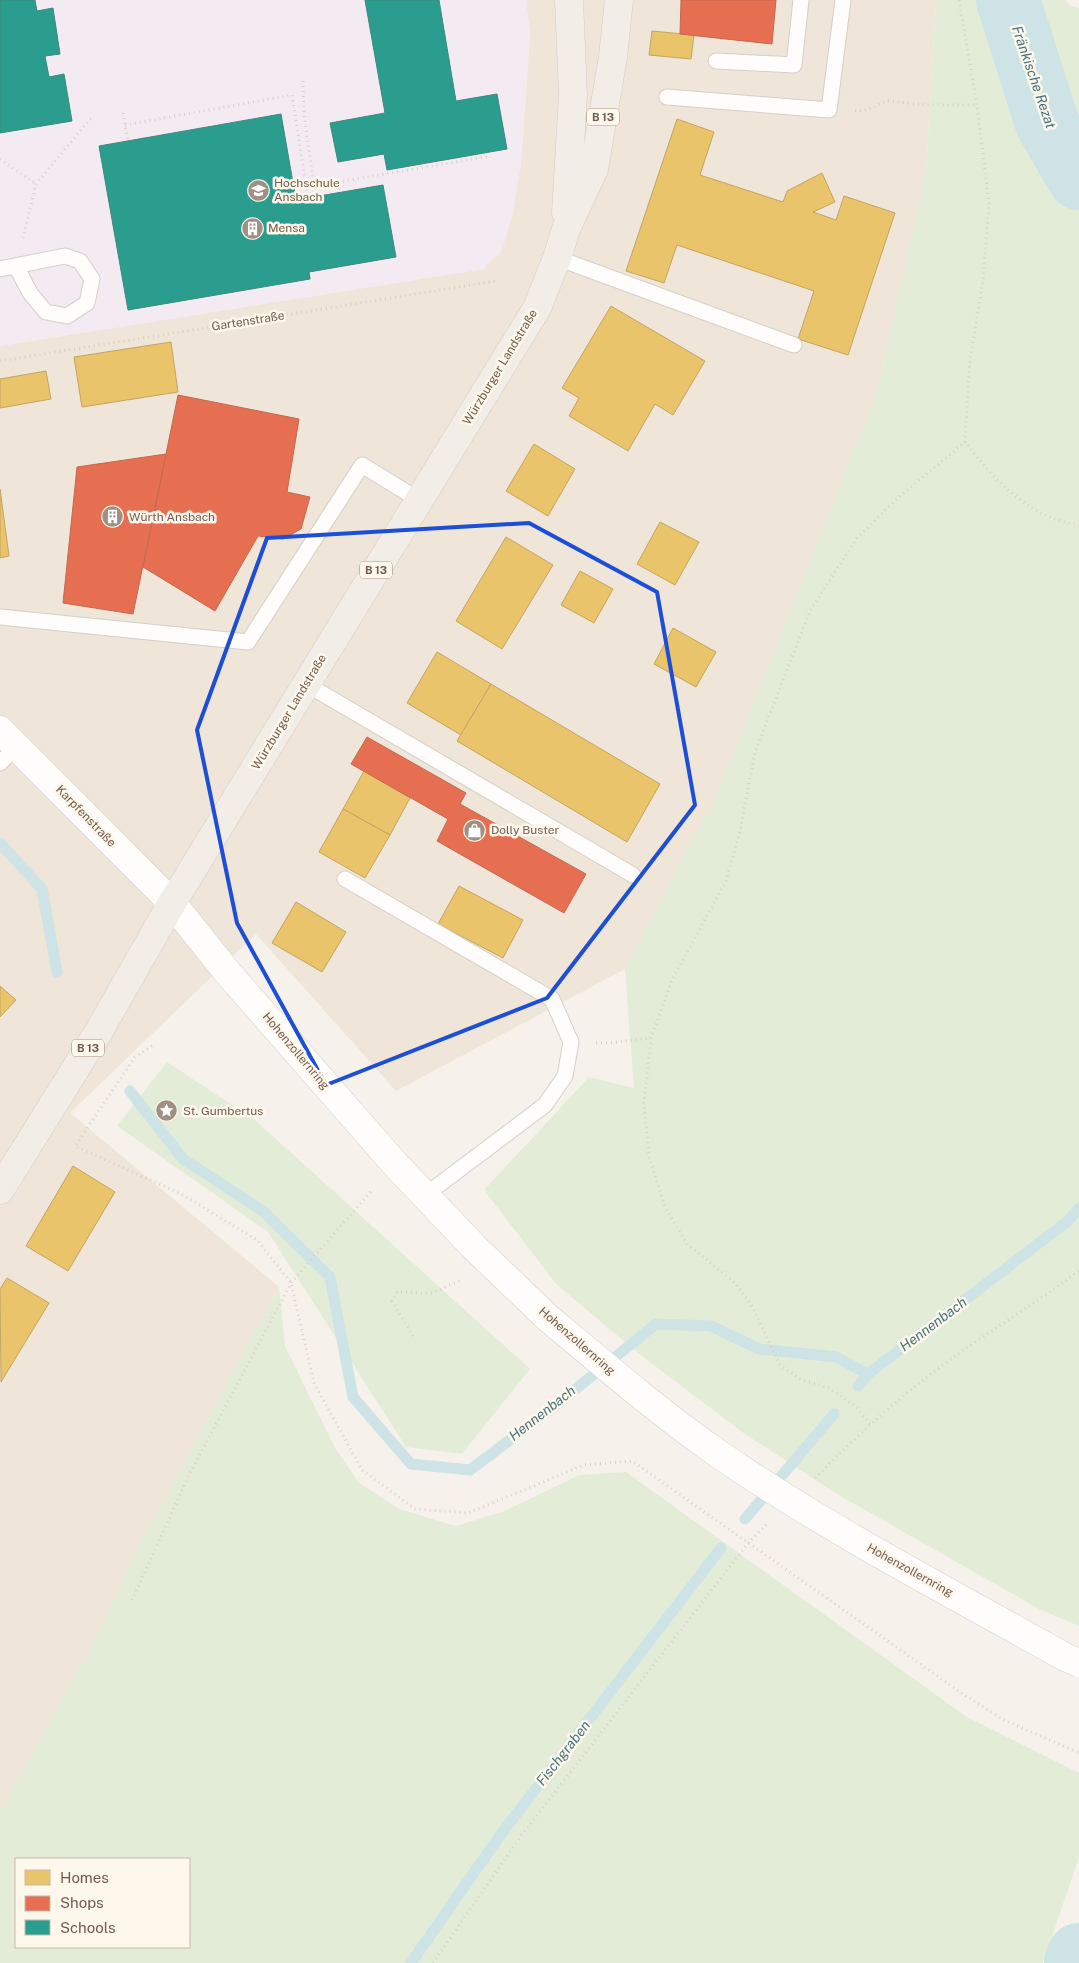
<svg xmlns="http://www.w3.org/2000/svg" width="1079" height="1963" viewBox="0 0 1079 1963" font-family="'Public Sans',sans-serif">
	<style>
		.residential { fill: #efe5d9 }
		.education { fill: #f3eaf2 }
		.green { fill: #e3ecd7; fill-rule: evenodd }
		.homes { fill: #e9c46a; stroke: #c5a461 }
		.shops { fill: #e76f51; stroke: #c46950 }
		.schools { fill: #2a9d8f; stroke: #40897b }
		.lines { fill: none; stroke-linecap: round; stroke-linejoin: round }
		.stream { stroke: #cde3e5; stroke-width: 11 }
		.river { stroke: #cde3e5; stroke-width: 64 }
		.service-casing { stroke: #d5cfc9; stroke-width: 17 }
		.secondary-casing { stroke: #d5cec8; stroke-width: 29 }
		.primary-casing { stroke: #d5cdc7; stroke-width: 29 }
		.path { stroke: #d7d0cb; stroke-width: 3; stroke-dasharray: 1 4; stroke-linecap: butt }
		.service { stroke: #fefdfc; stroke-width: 15 }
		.secondary { stroke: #fefdfc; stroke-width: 28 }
		.primary { stroke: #f2ede6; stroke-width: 28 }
		.secondary-bridge-casing { stroke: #d5cec8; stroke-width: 29; stroke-linecap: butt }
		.secondary-bridge { stroke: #fefdfc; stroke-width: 28 }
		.marked { fill: none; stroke: #1d4ed8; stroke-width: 4; stroke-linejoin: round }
		.labels { text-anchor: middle; stroke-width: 5; stroke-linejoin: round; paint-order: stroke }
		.shield { fill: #fef7ec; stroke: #9c8a7d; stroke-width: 1 }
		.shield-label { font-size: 11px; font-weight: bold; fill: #725b4d }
		.poi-label { font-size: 12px; fill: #725b4d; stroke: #fef7ec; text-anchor: start }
		.street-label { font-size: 12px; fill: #725b4d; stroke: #fef7ec }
		.water-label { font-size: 14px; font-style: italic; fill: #45737d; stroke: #fef7ec }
	</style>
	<rect width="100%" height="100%" fill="#f6f2eb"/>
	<!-- residential -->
	<path class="residential" d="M526 0H936L926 170 879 387 718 793 625 969 396 1091 256 934 70 1113 279 1287 143 1539 94 1642 0 1811V346L484 269 512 216 521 164 530 35Z"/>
	<!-- education -->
	<path class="education" d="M0 0H526L530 34 521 164 512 216 502 251 483 269 0 346Z"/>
	<!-- green -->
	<g class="green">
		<path d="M936 0H1065L1071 6 1079 8V1626L1039 1609 835 1493 742 1432 638 1353 557 1285 484 1190 589 1077 634 1088 625 969 718 793 879 387 926 170Z"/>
		<path d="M167 1062 255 1120 530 1369 462 1454 406 1447 268 1232 117 1126Z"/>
		<path d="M279 1287 285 1346 335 1448 359 1483 399 1509 456 1526 505 1511 579 1475 626 1472 967 1717 1079 1773V1857L1043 1963H0V1811L94 1642 143 1539ZM16 1859H189V1947H16Z"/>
	</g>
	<!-- homes -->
	<g class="homes">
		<path d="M652 31 694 35 691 59 649 55Z"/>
		<path d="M677 119 714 132 700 175 783 202 787 191 822 173 835 202 813 212 836 220 844 196 895 213 848 355 798 339 814 291 677 245 664 283 626 271Z"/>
		<path d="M611 306 705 361 673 415 655 404 628 451 569 416 579 398 562 388Z"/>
		<path d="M171 342 178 392 82 407 74 357Z"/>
		<path d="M46 371 51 399 0 408V379Z"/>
		<path d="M534 444 575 469 548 516 506 491Z"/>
		<path d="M0 489 9 556 0 558Z"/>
		<path d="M660 522 699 542 675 585 637 564Z"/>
		<path d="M506 537 553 565 502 649 456 621Z"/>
		<path d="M580 571 613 589 594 623 561 605Z"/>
		<path d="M673 628 716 652 696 687 654 664Z"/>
		<path d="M437 652 491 684 461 735 407 703Z"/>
		<path d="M491 684 660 784 627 842 457 741Z"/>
		<path d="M364 771 410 798 390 835 343 809Z"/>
		<path d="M343 809 390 835 365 878 319 852Z"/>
		<path d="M459 886 523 920 503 958 438 924Z"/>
		<path d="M296 902 346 932 322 972 272 943Z"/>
		<path d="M0 986 16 1000 0 1017Z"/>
		<path d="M73 1166 115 1192 68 1271 26 1246Z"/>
		<path d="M7 1278 49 1303 1 1382 0 1289Z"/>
	</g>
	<!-- shops -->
	<g class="shops">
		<path d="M681 0H776L772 44 680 34Z"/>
		<path d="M178 395 299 419 287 492 310 497 301 529 283 539 258 536 215 611 143 567Z"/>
		<path d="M166 454 133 614 63 603 77 467Z"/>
		<path d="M367 737 466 793 460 804 586 874 564 913 437 841 448 819 351 764Z"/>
	</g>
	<!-- schools -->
	<g class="schools">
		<path d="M0 0H35L37 11 53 8 60 54 45 56 49 77 64 74 72 121 0 133Z"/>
		<path d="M365 0H439L456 101 497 94 507 149 387 170 384 154 338 162 330 123 385 113Z"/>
		<path d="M281 114 296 200 383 185 396 257 309 272 310 279 128 310 99 146Z"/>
	</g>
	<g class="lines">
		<!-- stream -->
		<g class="stream">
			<path d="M0 843 42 889 57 972"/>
			<path d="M130 1091 183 1159 263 1211 330 1277 353 1397 411 1464 470 1470 556 1405 656 1324 711 1326 759 1349 836 1357 868 1374 1068 1221 1079 1208"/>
			<path d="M858 1386 868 1374"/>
			<path d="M745 1519 834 1414"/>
			<path d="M411 1963 501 1834 721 1548"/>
		</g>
		<!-- river -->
		<g class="river">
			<path d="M1008 0 1047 123 1079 178"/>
			<path d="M1076 1963 1079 1955"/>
		</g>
		<defs>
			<g id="service">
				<path d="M716 61 794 65 801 0"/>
				<path d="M667 97 829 110 843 0"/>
				<path d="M557 258 794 345"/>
				<path d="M0 269 65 256 80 261 92 279 87 303 67 316 46 312 30 293 16 266"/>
				<path d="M0 617 248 642 362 465 419 500"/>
				<path d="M306 684 633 875"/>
				<path d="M0 763 17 746"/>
				<path d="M345 879 552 999 571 1042 565 1076 545 1105 424 1196"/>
			</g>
			<path id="secondary" d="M0 730 172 903 228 973 395 1164 474 1247 548 1318"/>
			<g id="primary">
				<path d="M566 213 573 95 569 0"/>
				<path d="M0 1190 99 1031 172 903 537 308 557 258 566 229 594 169 613 57 619 0"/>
			</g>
		</defs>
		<!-- service casing -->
		<use href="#service" class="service-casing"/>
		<!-- secondary casing -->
		<use href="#secondary" class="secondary-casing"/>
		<!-- primary casing -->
		<use href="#primary" class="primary-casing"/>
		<!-- path -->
		<g class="path">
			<path d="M959 0 977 105 989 203 983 281 970 359 965 442C988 472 1014 501 1049 517 1058 521 1069 523 1079 525"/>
			<path d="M303 81 304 114 314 186 491 156"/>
			<path d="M855 111H864L887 101 927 105H977"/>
			<path d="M123 113 128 141"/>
			<path d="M125 125 292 95 308 198"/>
			<path d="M0 159 36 184"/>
			<path d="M23 238 36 184 91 118"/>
			<path d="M0 361 496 281"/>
			<path d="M596 1043H609L651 1038"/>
			<path d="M152 1046 135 1057 75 1146 181 1194 257 1240 291 1283 314 1383 362 1470 415 1509 468 1513 584 1465 632 1461 963 1694 1002 1719 1079 1753"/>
			<path d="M413 1336 392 1301 397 1292 432 1293 461 1280"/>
			<path d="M870 1424 855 1406 829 1388 800 1379 780 1365 751 1304 735 1283 687 1244 665 1207 649 1156 644 1103 651 1038 672 980 726 881 740 831 755 752 810 611 857 538 900 496 965 442"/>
			<path d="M815 1478C852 1441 890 1405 932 1373 979 1337 1032 1307 1079 1270"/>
			<path d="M132 1600 189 1475 291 1283 373 1189"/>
			<path d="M433 1963 520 1837 749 1542 767 1524"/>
		</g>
		<!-- service -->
		<use href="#service" class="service"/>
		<!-- secondary -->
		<use href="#secondary" class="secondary"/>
		<!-- primary -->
		<use href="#primary" class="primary"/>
		<defs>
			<path id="secondary-bridge" d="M548 1318C602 1363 655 1409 713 1450 825 1528 946 1590 1065 1657L1079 1663"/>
		</defs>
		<!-- secondary-bridge casing -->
		<use href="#secondary-bridge" class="secondary-bridge-casing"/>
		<!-- secondary-bridge -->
		<use href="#secondary-bridge" class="secondary-bridge"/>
	</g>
	<!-- marked area -->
	<path class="marked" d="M529 523 657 592 695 805 547 998 326 1085 237 923 197 730 267 538Z"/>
	<!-- icons -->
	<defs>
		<symbol id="university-disc" viewBox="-11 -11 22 22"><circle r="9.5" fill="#a09084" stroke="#fef7ec"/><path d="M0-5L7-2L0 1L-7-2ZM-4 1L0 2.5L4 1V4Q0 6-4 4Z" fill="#fff"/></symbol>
		<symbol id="building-disc" viewBox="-11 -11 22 22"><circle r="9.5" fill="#a09084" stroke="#fef7ec"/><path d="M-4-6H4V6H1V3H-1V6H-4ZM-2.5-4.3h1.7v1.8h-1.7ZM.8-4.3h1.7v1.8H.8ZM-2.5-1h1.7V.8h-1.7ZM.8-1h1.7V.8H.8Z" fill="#fff"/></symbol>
		<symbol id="shop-disc" viewBox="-11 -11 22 22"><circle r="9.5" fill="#a09084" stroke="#fef7ec"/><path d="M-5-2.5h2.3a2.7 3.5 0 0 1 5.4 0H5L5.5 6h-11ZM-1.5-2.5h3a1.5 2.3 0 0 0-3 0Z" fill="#fff"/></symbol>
		<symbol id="sight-disc" viewBox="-11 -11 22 22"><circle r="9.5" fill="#a09084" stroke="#fef7ec"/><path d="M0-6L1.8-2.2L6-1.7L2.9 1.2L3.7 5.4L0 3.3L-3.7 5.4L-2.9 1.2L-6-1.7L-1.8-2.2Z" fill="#fff"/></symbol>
	</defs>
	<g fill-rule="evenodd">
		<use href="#university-disc" x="246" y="178" width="25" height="25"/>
		<use href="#building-disc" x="240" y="216" width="25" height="25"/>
		<use href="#building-disc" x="100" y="504" width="25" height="25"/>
		<use href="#shop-disc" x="462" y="818" width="25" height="25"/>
		<use href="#sight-disc" x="154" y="1098" width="25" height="25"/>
	</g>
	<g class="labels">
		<!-- shield labels -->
		<g class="shield">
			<rect x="587" y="108.5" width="32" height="17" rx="4"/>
			<rect x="360" y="561.5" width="32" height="17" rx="4"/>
			<rect x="72" y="1039.5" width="32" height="17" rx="4"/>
		</g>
		<g class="shield-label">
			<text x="603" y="121">B 13</text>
			<text x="376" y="574">B 13</text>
			<text x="88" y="1052">B 13</text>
		</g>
		<!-- poi labels -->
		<g class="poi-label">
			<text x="274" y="187">Hochschule<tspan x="274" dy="14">Ansbach</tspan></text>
			<text x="268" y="232">Mensa</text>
			<text x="129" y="521">Würth Ansbach</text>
			<text x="491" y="834">Dolly Buster</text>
			<text x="183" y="1115">St. Gumbertus</text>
		</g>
		<!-- street labels -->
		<g class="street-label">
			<text transform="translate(248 321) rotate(-9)" y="4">Gartenstraße</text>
			<text transform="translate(500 367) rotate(-59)" y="4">Würzburger Landstraße</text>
			<text transform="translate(289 712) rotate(-59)" y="4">Würzburger Landstraße</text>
			<text transform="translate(86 816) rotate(46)" y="4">Karpfenstraße</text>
			<text transform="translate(296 1051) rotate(50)" y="4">Hohenzollernring</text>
			<text transform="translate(577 1341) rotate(41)" y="4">Hohenzollernring</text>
			<text transform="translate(910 1570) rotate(29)" y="4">Hohenzollernring</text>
		</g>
		<!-- water labels -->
		<g class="water-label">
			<text transform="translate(1034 77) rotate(71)" y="5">Fränkische Rezat</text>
			<text transform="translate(933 1324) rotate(-37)" y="5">Hennenbach</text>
			<text transform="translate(542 1413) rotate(-38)" y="5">Hennenbach</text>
			<text transform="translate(563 1753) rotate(-52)" y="5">Fischgraben</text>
		</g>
	</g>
	<!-- legend -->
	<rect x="15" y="1858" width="175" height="90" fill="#fef7ec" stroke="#c6b9ac"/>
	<rect x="25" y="1870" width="25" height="15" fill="#e9c46a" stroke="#c6b9ac"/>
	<text x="60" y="1883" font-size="15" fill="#725b4d">Homes</text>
	<rect x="25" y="1896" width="25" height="15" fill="#e76f51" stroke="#c6b9ac"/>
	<text x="60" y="1908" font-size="15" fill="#725b4d">Shops</text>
	<rect x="25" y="1920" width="25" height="15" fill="#2a9d8f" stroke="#c6b9ac"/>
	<text x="60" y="1933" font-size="15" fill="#725b4d">Schools</text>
</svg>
